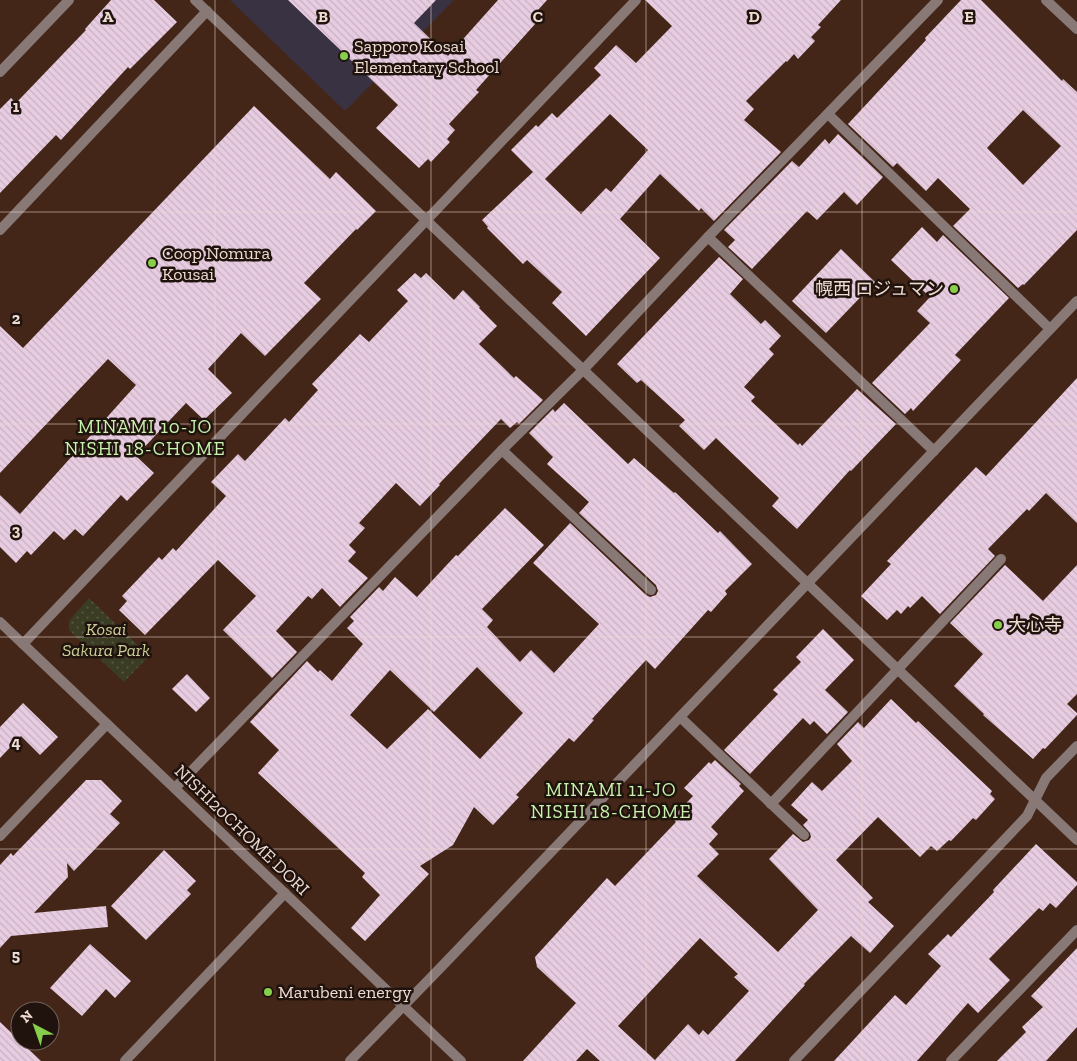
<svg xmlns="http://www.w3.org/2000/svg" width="1077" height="1061" viewBox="0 0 1077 1061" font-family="'Zilla Slab','Noto Sans JP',serif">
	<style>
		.education { fill: #393243 }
		.park { fill: url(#park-dots) }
		.building { fill: url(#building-back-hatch); fill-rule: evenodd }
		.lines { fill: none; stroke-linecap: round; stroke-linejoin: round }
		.service { stroke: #887977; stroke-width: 10 }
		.minor { stroke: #887977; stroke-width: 10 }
		.tertiary { stroke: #887977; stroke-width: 10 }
		.grid { fill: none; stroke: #eedbd2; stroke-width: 1; stroke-opacity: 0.55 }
		.poi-dot { fill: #87cf4b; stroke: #20130d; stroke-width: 2 }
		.labels { text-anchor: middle; stroke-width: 5; stroke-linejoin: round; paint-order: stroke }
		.poi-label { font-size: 18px; fill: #eedbd2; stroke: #20130d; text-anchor: start }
		.park-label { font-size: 18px; font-style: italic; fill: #cace99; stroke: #20130d }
		.street-label { font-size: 18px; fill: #eedbd2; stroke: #20130d }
		.neighbourhood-label { font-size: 19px; letter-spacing: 1px; fill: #c8f2ad; stroke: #20130d }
		.grid-label { font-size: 16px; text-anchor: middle; font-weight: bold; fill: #eedbd2; stroke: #20130d; stroke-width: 5; stroke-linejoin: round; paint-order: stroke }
	</style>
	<defs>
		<pattern id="park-dots" width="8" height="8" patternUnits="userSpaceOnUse" patternTransform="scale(1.25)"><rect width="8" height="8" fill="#3b3c24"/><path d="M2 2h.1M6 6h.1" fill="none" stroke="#585843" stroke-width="1.8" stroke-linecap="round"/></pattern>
		<pattern id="building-back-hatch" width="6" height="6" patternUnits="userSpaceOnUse" patternTransform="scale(1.25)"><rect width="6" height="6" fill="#e8cde2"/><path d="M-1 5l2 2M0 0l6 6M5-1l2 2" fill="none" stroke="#c8b1c1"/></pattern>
	</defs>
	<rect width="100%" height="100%" fill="#432618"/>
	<!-- education -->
	<path class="education" d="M230 0H454L345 111Z"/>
	<!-- park -->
	<path class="park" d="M89 598 149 656 124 682 69 630V621Z"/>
	<!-- building -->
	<g class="building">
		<path d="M111 0H154L177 22 130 69 128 67 61 140 56 135 0 193V109L11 98 16 103 86 30 85 29Z"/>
		<path d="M288 0H436L414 23 448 56 498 0H547L531 18 536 23 476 90 479 92 449 124 455 130 447 139 450 142 431 162 428 159 419 168 376 128 398 105Z"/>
		<path d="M645 0H841L818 25 821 27 811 37 815 41 798 59 794 54 787 62 786 61 746 101 754 109 744 120 781 152 714 221 701 208 699 211 660 174 620 219 660 258 586 336 552 303 562 292 527 260 523 264 487 228 488 227 482 220 533 172 511 150 536 125 538 127 552 113 557 118 601 75 594 68 616 45 636 63 672 26ZM610 114 648 150 611 192 606 188 581 214 545 179Z"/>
		<path d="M961 0H981L1062 81 1063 79 1077 92V230L1024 285 1023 284 1018 288 953 226 970 209 938 178 926 191 897 163 893 167 848 124 926 40 925 38ZM1023 110 1061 146 1023 185 987 148Z"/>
		<path d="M254 106 330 179 336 172 376 211 357 230 356 229 304 283 321 299 265 356 241 333 208 369 232 393 204 420 186 403 136 456 154 473 127 501 121 495 83 536 75 529 64 540 54 531 31 555 27 551 16 563 0 547V495L20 514 136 385 108 359 0 473V326L23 348Z"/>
		<path d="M838 134 883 177 857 205 844 192 817 220 807 211 752 269 728 247 735 240 724 230 792 161 799 167 825 139 829 144Z"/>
		<path d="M922 227 937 242 943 235 1009 298 955 355 961 360 913 411 911 408 905 414 872 383 930 323 917 311 930 297 891 260Z"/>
		<path d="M841 249 875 282 826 333 792 301Z"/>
		<path d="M719 257 743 279 730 294 761 324 765 320 781 336 769 349 774 354 744 387 755 397 751 401 798 445 800 443 802 446 857 389 896 424 851 471 850 470 797 529 772 506 779 498 716 438 704 450 679 426 685 420 641 380 637 383 617 364Z"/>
		<path d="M415 273 421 278 426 273 454 300 463 290 480 307 479 308 497 326 479 344 514 378 516 376 543 400 519 424 517 422 510 428 501 419 439 484 440 485 420 506 396 483 359 523 365 528 349 545 356 552 348 561 368 578 340 607 322 588 312 599 308 596 276 631 297 652 272 678 223 630 256 596 218 560 145 635 119 610 127 601 122 596 159 557 162 560 173 548 176 551 226 496 211 482 238 454 245 461 285 418 289 422 318 390 312 384 360 334 369 342 408 301 397 290Z"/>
		<path d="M1077 378V523L1046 493 1029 511 1027 509 988 549 995 556 940 614 922 596 910 608 908 606 901 614 897 610 887 620 861 596 891 564 887 561 976 467 986 476Z"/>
		<path d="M564 403 628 464 634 458 674 493 675 492 718 533 720 531 752 564 725 591 727 594 711 612 708 610 655 669 646 660 592 719 594 720 574 742 569 738 516 795 519 797 493 825 474 807 453 845 420 866 429 874 365 941 351 928 380 895 362 877 365 873 258 773 279 750 250 722 307 661 318 672 320 670 332 681 363 644 347 628 354 621 350 617 379 587 383 591 395 577 417 597 456 555 458 556 505 508 544 545 482 609 493 620 487 627 520 662 531 650 554 673 599 624 533 563 570 523 646 595 650 597 656 595 658 591 656 585 579 513 589 502 547 464 553 457 529 433 553 409 555 412ZM477 667 523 713 480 759 428 709 387 749 350 715 390 670 434 712Z"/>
		<path d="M1005 565 1043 601 1077 565V694L1067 704 1077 713V715L1045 749 1043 748 1033 759 983 715 984 714 954 686 983 654 950 623Z"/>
		<path d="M823 629 854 660 825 690 848 712 827 734 814 721 810 725 803 718 750 774 724 750 778 694 773 690 801 662 796 657Z"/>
		<path d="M187 674 210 698 196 712 172 689Z"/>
		<path d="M891 699 916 723 918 721 992 791 990 794 995 799 976 820 973 818 951 841 949 840 937 851 931 846 920 857 878 817 836 860 873 898 868 902 894 926 870 953 851 936 804 984 805 985 735 1061H600L587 1049 576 1061H523L576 1003 537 967 535 957 607 878 615 886 676 822 672 818 693 796 684 788 709 762 711 764 715 760 741 784 739 786 744 791 711 827 718 834 709 844 719 854 697 876 778 952 818 910 769 859 793 834 803 842 809 840 811 837 810 833 803 825 808 820 791 805 812 782 822 791 852 761 837 744 858 722 864 728ZM700 938 738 974 734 977 749 991 708 1035 703 1030 699 1035 688 1024 655 1060 618 1026Z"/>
		<path d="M23 703 58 737 40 755 21 736 0 758V727Z"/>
		<path d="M86 780H101L122 801 110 814 120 823 74 871 67 863 68 877 34 913 106 906 108 927 11 936 0 948V865L11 853 13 856Z"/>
		<path d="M1036 844 1077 882V885L1056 908 1050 903 1043 911 1039 908 989 959 1010 980 978 1013 968 1003 917 1061H834L895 995 906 1005 941 966 928 954 948 934 951 937 994 892 993 890Z"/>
		<path d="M164 850 196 881 187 890 191 894 146 940 111 906Z"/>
		<path d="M90 944 131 981 115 998 106 989 82 1016 50 988Z"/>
		<path d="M1077 948V1027L1046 1061H997L1026 1032 1022 1027 1043 1007 1031 996Z"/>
		<path d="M0 1022 20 1041 41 1061H0Z"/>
	</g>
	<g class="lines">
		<!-- service -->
		<g class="service">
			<path d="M0 230 207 11"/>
			<path d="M502 450 651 590"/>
			<path d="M898 669 1001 559"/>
		</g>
		<!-- minor -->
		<g class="minor">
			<path d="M195 0 1077 840"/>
			<path d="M0 72 69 0"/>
			<path d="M828 114 1050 329"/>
			<path d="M708 237 934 451"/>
			<path d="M23 644 636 0"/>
			<path d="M680 717 804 835"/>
			<path d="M175 788 502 450 584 369 708 237 938 0"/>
			<path d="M771 804 898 669"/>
			<path d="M0 836 107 724"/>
			<path d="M125 1061 285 893"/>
			<path d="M794 1061 1027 816 1046 778 1077 746"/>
			<path d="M951 1061 1077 930"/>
		</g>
		<!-- tertiary -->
		<g class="tertiary">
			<path d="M1046 0 1077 29"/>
			<path d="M0 622 461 1061"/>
			<path d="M350 1061 446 962 1077 301"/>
		</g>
	</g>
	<!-- grid -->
	<path class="grid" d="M215 0V1061M431 0V1061M646 0V1061M862 0V1061M0 212H1077M0 424H1077M0 637H1077M0 849H1077"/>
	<!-- markers -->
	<g class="poi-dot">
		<circle cx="344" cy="56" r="5"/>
		<circle cx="152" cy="263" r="5"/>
		<circle cx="954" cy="289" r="5"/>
		<circle cx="998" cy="625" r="5"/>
		<circle cx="268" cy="992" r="5"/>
	</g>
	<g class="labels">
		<!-- poi labels -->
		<g class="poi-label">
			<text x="354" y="52">Sapporo Kosai<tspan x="354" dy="21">Elementary School</tspan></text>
			<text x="162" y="259">Coop Nomura<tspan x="162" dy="21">Kousai</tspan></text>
			<text x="944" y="295" text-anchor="end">幌西 ロジュマン</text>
			<text x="1008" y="631">大心寺</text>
			<text x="278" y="998">Marubeni energy</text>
		</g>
		<!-- park labels -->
		<g class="park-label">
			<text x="106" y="635">Kosai<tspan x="106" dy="21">Sakura Park</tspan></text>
		</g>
		<!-- street labels -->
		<g class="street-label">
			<text transform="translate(242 830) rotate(44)" y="6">NISHI20CHOME DORI</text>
		</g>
		<!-- neighbourhood labels -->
		<g class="neighbourhood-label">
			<text x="145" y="433">MINAMI 10-JO<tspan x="145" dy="22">NISHI 18-CHOME</tspan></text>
			<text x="611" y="796">MINAMI 11-JO<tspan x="611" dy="22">NISHI 18-CHOME</tspan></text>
		</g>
	</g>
	<g class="grid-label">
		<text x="108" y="22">A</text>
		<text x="323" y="22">B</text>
		<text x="538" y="22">C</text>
		<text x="754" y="22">D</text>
		<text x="969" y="22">E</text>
		<text x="16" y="112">1</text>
		<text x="16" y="324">2</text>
		<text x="16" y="536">3</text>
		<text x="16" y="748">4</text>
		<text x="16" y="961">5</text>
	</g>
	<!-- north arrow -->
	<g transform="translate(35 1026) rotate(319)"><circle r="24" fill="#20130d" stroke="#72635c"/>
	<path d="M0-4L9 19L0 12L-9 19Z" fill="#87cf4b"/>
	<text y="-8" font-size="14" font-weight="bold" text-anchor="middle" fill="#eedbd2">N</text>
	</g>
</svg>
